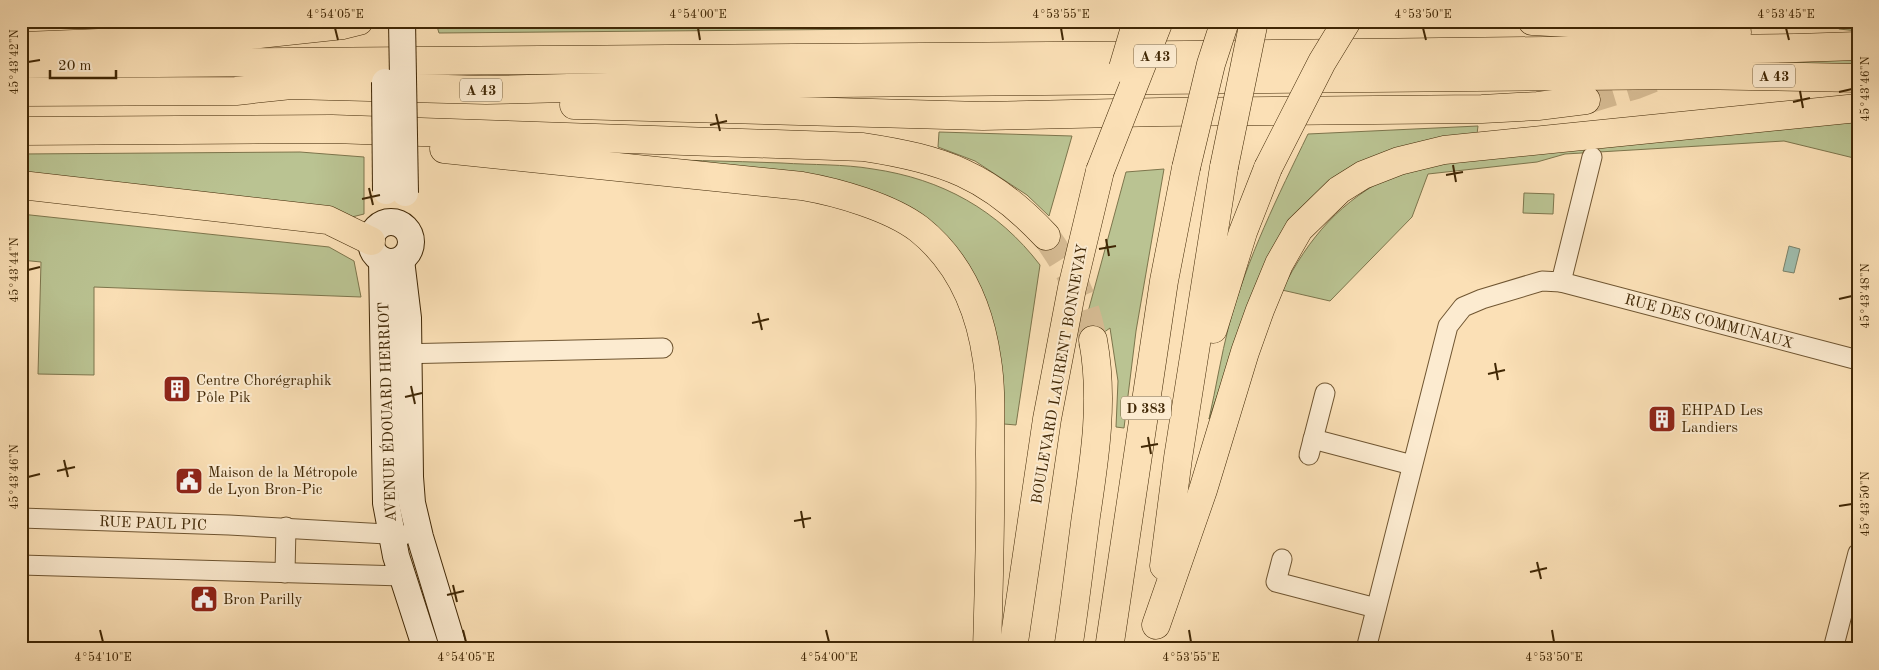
<svg xmlns="http://www.w3.org/2000/svg" width="1879" height="670" viewBox="0 0 1879 670" font-family="'Old Standard TT',serif">
	<style>
		.green { fill: #bac392; stroke: #7d754c }
		.water { fill: #9fbdae; stroke: #79816a }
		.lines { fill: none; stroke-linecap: round; stroke-linejoin: round }
		.highway-tunnel { stroke: #d6bb93; stroke-width: 28; stroke-dasharray: 28 14; stroke-linecap: butt }
		.street-casing { stroke: #6f5531; stroke-width: 21 }
		.secondary-casing { stroke: #402705; stroke-width: 28 }
		.highway-casing { stroke: #402705; stroke-width: 29 }
		.street { stroke: #fcebd0; stroke-width: 19 }
		.secondary { stroke: #fcebd0; stroke-width: 26 }
		.highway { stroke: #fbe0b6; stroke-width: 28 }
		.secondary-bridge-casing { stroke: #402705; stroke-width: 28; stroke-linecap: butt }
		.highway-bridge-casing { stroke: #402705; stroke-width: 29; stroke-linecap: butt }
		.secondary-bridge { stroke: #fcebd0; stroke-width: 26 }
		.highway-bridge { stroke: #fbe0b6; stroke-width: 28 }
		.ticks { fill: none; stroke: #402705; stroke-width: 2 }
		.labels { text-anchor: middle; stroke-width: 4; stroke-linejoin: round; paint-order: stroke }
		.shield { fill: #fcebd0; stroke: #786242; stroke-width: 1 }
		.shield-label { font-size: 14px; font-weight: bold; fill: #402705 }
		.street-label { font-size: 15px; fill: #402705; stroke: #fcebd0 }
		.poi-label { font-size: 15px; fill: #402705; stroke: #fcebd0; text-anchor: start }
		.neatline { fill: none; stroke: #402705; stroke-width: 2 }
		.ticks-label { font-size: 12px; text-anchor: middle; fill: #402705 }
	</style>
	<rect width="100%" height="100%" fill="#fbe0b6"/>
	<filter id="stains"><feTurbulence type="fractalNoise" baseFrequency=".004" numOctaves="4"/><feColorMatrix values="0 0 0 0 .2 0 0 0 0 .09 0 0 0 0 .02 0 0 0 .5 -.17"/></filter>
	<radialGradient id="worn" r=".72"><stop offset=".6" stop-color="#630" stop-opacity="0"/><stop offset="1" stop-color="#630" stop-opacity=".3"/></radialGradient>
	<!-- green -->
	<g class="green">
		<path d="M442 21H1106L1105 27 439 33 436 23Z"/>
		<path d="M1830 21H1858V31L1839 29Z"/>
		<path d="M1858 55V66L1732 63Z"/>
		<path d="M1858 114V159L1784 141 1565 154 1537 162 1428 174 1412 217 1330 301 1282 290C1309 237 1341 200 1395 174 1405 169 1418 167 1428 163Z"/>
		<path d="M1478 126 1477 134 1376 158 1247 311 1209 419C1216 388 1221 356 1229 325 1247 258 1278 196 1308 134Z"/>
		<path d="M939 132 1072 136 1049 216 1027 195 975 161 938 147Z"/>
		<path d="M300 152 364 157V214L352 217 21 173V154Z"/>
		<path d="M622 159C676 160 729 161 782 163 812 165 844 164 873 169 942 179 998 210 1040 265L1016 425 1004 424 928 225Z"/>
		<path d="M1164 169 1136 331 1124 428 1116 427 1118 381 1110 328 1081 349 1079 345 1126 172Z"/>
		<path d="M1524 193 1554 194 1553 214 1523 213Z"/>
		<path d="M21 214 329 247 354 261 361 297 94 287V375L38 374 41 262 21 260Z"/>
	</g>
	<!-- water -->
	<path class="water" d="M1789 246 1800 249 1794 273 1783 271Z"/>
	<g class="lines">
		<!-- highway-tunnel -->
		<g class="highway-tunnel">
			<path d="M1586 100 1636 85 1656 77"/>
			<path d="M1046 236C1072 273 1084 296 1093 340"/>
		</g>
		<defs>
			<g id="street">
				<path d="M1561 282 1858 360"/>
				<path d="M397 354 663 348"/>
				<path d="M1313 439 1412 465"/>
				<path d="M1309 455 1325 393"/>
				<path d="M21 518 229 525 404 535"/>
				<path d="M1282 559 1276 582 1376 608"/>
				<path d="M21 565 403 576"/>
				<path d="M285 573 286 527"/>
				<path d="M1366 649 1448 326 1463 307 1482 299 1542 281 1561 282 1592 157"/>
				<path d="M1833 649 1858 553"/>
			</g>
			<g id="secondary">
				<circle cx="391" cy="242" r="20"/>
				<path d="M382 260 386 503 396 556 426 649"/>
				<path d="M401 260 408 318 410 477 412 503 420 537 454 649"/>
			</g>
			<g id="highway">
				<path d="M1532 21 1737 32"/>
				<path d="M24 46 223 38 343 25 359 21"/>
				<path d="M21 64 1187 55 1796 48 1858 46"/>
				<path d="M21 92 236 91 291 85 486 90 727 84 1690 75 1858 78"/>
				<path d="M574 105 983 116 1161 112 1482 109 1538 106 1586 100"/>
				<path d="M21 131 332 129 863 147C943 159 989 175 1046 236"/>
				<path d="M444 149 802 186C837 192 890 207 919 229 960 262 980 310 987 360 992 391 990 424 990 455 991 520 989 584 987 649"/>
				<path d="M21 185 328 220 371 241"/>
				<path d="M1213 329 1243 232 1268 168"/>
				<path d="M1164 566 1178 458 1224 167"/>
				<path d="M1156 625 1203 490 1245 352 1260 310 1279 264 1299 229 1339 190 1363 175 1399 161 1444 150 1858 108"/>
				<path d="M1013 649 1047 419 1072 288 1100 171"/>
				<path d="M1068 649C1075 605 1080 560 1086 516 1095 457 1104 399 1093 340"/>
				<path d="M1109 649 1164 281 1186 168"/>
			</g>
		</defs>
		<!-- street casing -->
		<use href="#street" class="street-casing"/>
		<!-- secondary casing -->
		<use href="#secondary" class="secondary-casing"/>
		<!-- highway casing -->
		<use href="#highway" class="highway-casing"/>
		<!-- street -->
		<use href="#street" class="street"/>
		<!-- secondary -->
		<use href="#secondary" class="secondary"/>
		<!-- highway -->
		<use href="#highway" class="highway"/>
		<defs>
			<g id="secondary-bridge">
				<path d="M402 21 405 193"/>
				<path d="M385 82 386 191"/>
			</g>
			<g id="highway-bridge">
				<path d="M1123 68 1137 21"/>
				<path d="M1224 167 1254 21"/>
				<path d="M1186 168 1211 64 1225 21"/>
				<path d="M1268 168 1322 62 1347 21"/>
				<path d="M1100 171 1159 21"/>
			</g>
		</defs>
		<!-- secondary-bridge casing -->
		<use href="#secondary-bridge" class="secondary-bridge-casing"/>
		<!-- highway-bridge casing -->
		<use href="#highway-bridge" class="highway-bridge-casing"/>
		<!-- secondary-bridge -->
		<use href="#secondary-bridge" class="secondary-bridge"/>
		<!-- highway-bridge -->
		<use href="#highway-bridge" class="highway-bridge"/>
	</g>
	<!-- ticks -->
	<path class="ticks" d="M335 28 338 40M698 28 700 40M1061 28 1063 40M1423 28 1426 40M1786 28 1789 40M28 62 40 60M1800 91 1803 108M1839 92 1852 89M1793 102 1810 98M716 114 720 131M710 125 727 121M1453 165 1456 182M1446 175 1463 172M369 188 373 205M362 199 380 195M1106 239 1109 256M1099 249 1116 246M28 270 40 267M1839 299 1852 296M758 313 762 330M752 323 769 319M1495 363 1498 380M1488 374 1505 370M411 386 415 404M405 397 422 393M1148 437 1151 454M1141 447 1158 444M64 460 68 477M57 471 75 467M28 477 40 474M1839 506 1852 504M801 511 804 528M794 521 811 518M1537 562 1541 579M1530 572 1547 568M453 585 457 602M447 595 464 591M100 630 103 642M463 630 466 642M826 630 829 642M1189 630 1191 642M1552 630 1554 642"/>
	<!-- icons -->
	<defs>
		<symbol id="building-square" viewBox="-11 -11 22 22"><rect x="-9" y="-9" width="18" height="18" rx="4" fill="#8f2418" stroke="#fcebd0"/><path d="M-4-6H4V6H1V3H-1V6H-4ZM-2.5-4.3h1.7v1.8h-1.7ZM.8-4.3h1.7v1.8H.8ZM-2.5-1h1.7V.8h-1.7ZM.8-1h1.7V.8H.8Z" fill="#fff"/></symbol>
		<symbol id="civic-square" viewBox="-11 -11 22 22"><rect x="-9" y="-9" width="18" height="18" rx="4" fill="#8f2418" stroke="#fcebd0"/><path d="M-.6-6.5H3V-4.5H.6V-3L4-1V1h2V6H-6V1h2V-1L-.6-3ZM-1.2 2.5V6h2.4V2.5Z" fill="#fff"/></symbol>
	</defs>
	<g fill-rule="evenodd">
		<use href="#building-square" x="161" y="373" width="32" height="32"/>
		<use href="#building-square" x="1646" y="403" width="32" height="32"/>
		<use href="#civic-square" x="173" y="465" width="32" height="32"/>
		<use href="#civic-square" x="188" y="583" width="32" height="32"/>
	</g>
	<g class="labels">
		<!-- shield labels -->
		<g class="shield">
			<rect x="1134" y="44.5" width="42" height="23" rx="4"/>
			<rect x="1753" y="64.5" width="42" height="23" rx="4"/>
			<rect x="460" y="78.5" width="42" height="23" rx="4"/>
			<rect x="1121" y="396.5" width="50" height="23" rx="4"/>
		</g>
		<g class="shield-label">
			<text x="1155" y="61">A 43</text>
			<text x="1774" y="81">A 43</text>
			<text x="481" y="95">A 43</text>
			<text x="1146" y="413">D 383</text>
		</g>
		<!-- street labels -->
		<g class="street-label">
			<text transform="translate(1709 321) rotate(15)" y="5">RUE DES COMMUNAUX</text>
			<text transform="translate(1059 374) rotate(-80)" y="5">BOULEVARD LAURENT BONNEVAY</text>
			<text transform="translate(387 412) rotate(-92)" y="5">AVENUE ÉDOUARD HERRIOT</text>
			<text transform="translate(153 523) rotate(2)" y="5">RUE PAUL PIC</text>
		</g>
		<!-- poi labels -->
		<g class="poi-label">
			<text x="196" y="385">Centre Chorégraphik<tspan x="196" dy="17">Pôle Pik</tspan></text>
			<text x="1681" y="415">EHPAD Les<tspan x="1681" dy="17">Landiers</tspan></text>
			<text x="208" y="477">Maison de la Métropole<tspan x="208" dy="17">de Lyon Bron-Pic</tspan></text>
			<text x="223" y="604">Bron Parilly</text>
		</g>
	</g>
	<!-- margin -->
	<rect width="1879" height="670" fill="none" stroke="#fbe0b6" stroke-width="55"/>
	<!-- scale -->
	<path d="M50 70v8h66v-8" fill="none" stroke="#402705" stroke-width="2.5"/>
	<text x="58" y="70" font-size="15" fill="#402705" stroke="#fcebd0" stroke-width="4" paint-order="stroke">20 m</text>
	<rect x="28" y="28" width="1824" height="614" class="neatline"/>
	<g class="ticks-label">
		<text x="335" y="18">4°54'05"E</text>
		<text x="698" y="18">4°54'00"E</text>
		<text x="1061" y="18">4°53'55"E</text>
		<text x="1423" y="18">4°53'50"E</text>
		<text x="1786" y="18">4°53'45"E</text>
		<text transform="translate(14 62) rotate(-90)" y="4">45°43'42"N</text>
		<text transform="translate(1865 89) rotate(-90)" y="4">45°43'46"N</text>
		<text transform="translate(14 270) rotate(-90)" y="4">45°43'44"N</text>
		<text transform="translate(1865 296) rotate(-90)" y="4">45°43'48"N</text>
		<text transform="translate(14 477) rotate(-90)" y="4">45°43'46"N</text>
		<text transform="translate(1865 504) rotate(-90)" y="4">45°43'50"N</text>
		<text x="103" y="661">4°54'10"E</text>
		<text x="466" y="661">4°54'05"E</text>
		<text x="829" y="661">4°54'00"E</text>
		<text x="1191" y="661">4°53'55"E</text>
		<text x="1554" y="661">4°53'50"E</text>
	</g>
	<rect width="100%" height="100%" filter="url(#stains)"/>
	<rect width="100%" height="100%" fill="url(#worn)"/>
</svg>
